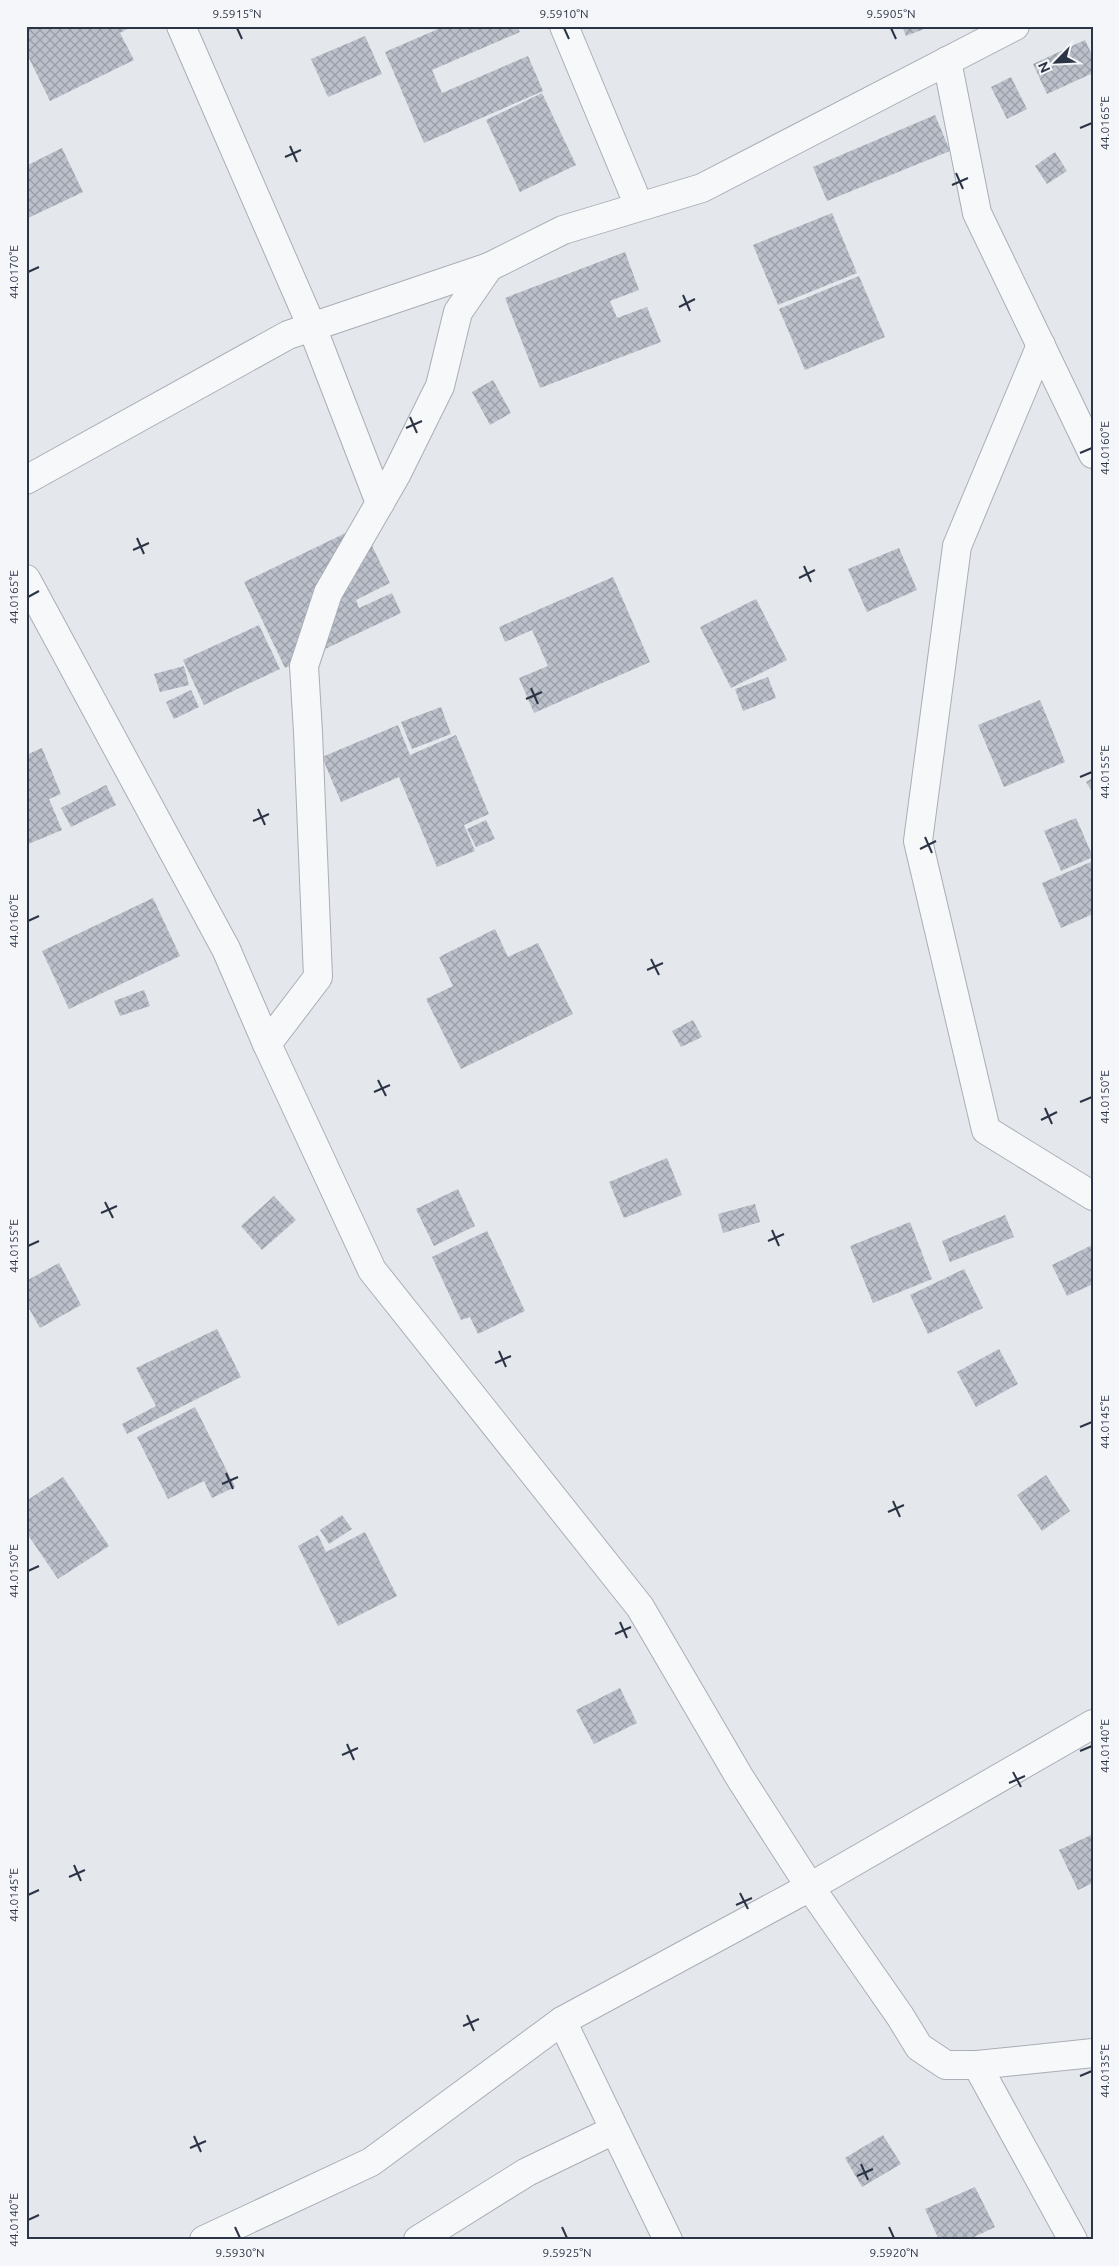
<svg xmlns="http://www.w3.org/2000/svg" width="1119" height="2266" viewBox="0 0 1119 2266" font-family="Ubuntu,sans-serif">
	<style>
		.building { fill: url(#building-cross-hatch) }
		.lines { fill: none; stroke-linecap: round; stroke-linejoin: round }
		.street-casing { stroke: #a9aeb7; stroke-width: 30 }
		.street { stroke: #f7f8fa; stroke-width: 28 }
		.ticks { fill: none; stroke: #2b3445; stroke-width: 2 }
		.neatline { fill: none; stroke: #2b3445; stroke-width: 2 }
		.ticks-label { font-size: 12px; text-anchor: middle; fill: #2b3445 }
	</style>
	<defs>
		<pattern id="building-cross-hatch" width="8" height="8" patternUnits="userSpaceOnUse" patternTransform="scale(1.25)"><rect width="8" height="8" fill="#bbc0ca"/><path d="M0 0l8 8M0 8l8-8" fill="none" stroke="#989da6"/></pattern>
	</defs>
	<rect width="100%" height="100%" fill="#e4e7ec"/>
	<!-- building -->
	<g class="building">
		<path d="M26 26H133L120 33 134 60 50 101 26 52Z"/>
		<path d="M445 26H517L520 32 432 70 442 93 528 56 543 91 424 143 385 52Z"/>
		<path d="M902 26H932L906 36Z"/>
		<path d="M365 36 382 74 328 97 311 59Z"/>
		<path d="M1085 40 1093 57V73L1047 94 1033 64Z"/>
		<path d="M1011 77 1027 109 1007 119 991 87Z"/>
		<path d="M542 93 576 165 520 192 486 120Z"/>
		<path d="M935 115 950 151 827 201 813 167Z"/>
		<path d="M62 148 83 192 26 219V166Z"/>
		<path d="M1055 152 1067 171 1047 184 1035 166Z"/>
		<path d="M832 213 857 273 778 305 753 245Z"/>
		<path d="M625 252 639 290 610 301 617 318 647 307 661 342 540 388 505 298Z"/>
		<path d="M859 276 885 337 805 370 779 309Z"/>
		<path d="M493 380 511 413 490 425 472 392Z"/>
		<path d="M362 525 390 583 356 600 359 608 392 593 401 613 285 668 244 582Z"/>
		<path d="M899 548 917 590 867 612 848 569Z"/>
		<path d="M613 577 650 662 534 713 519 678 548 666 532 630 505 642 499 627Z"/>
		<path d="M756 599 787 660 731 688 700 627Z"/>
		<path d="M259 625 280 669 204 705 183 660Z"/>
		<path d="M184 666 189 685 160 692 154 674Z"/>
		<path d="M768 677 776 698 743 711 735 689Z"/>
		<path d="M191 690 199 707 174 719 166 702Z"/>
		<path d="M1040 700 1065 762 1004 787 978 725Z"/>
		<path d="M441 707 451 734 412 749 401 722Z"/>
		<path d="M398 725 410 755 456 735 489 814 464 825 475 851 437 867 399 777 341 802 322 757Z"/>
		<path d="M42 748 61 794 49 799 62 830 26 845V755Z"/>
		<path d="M1093 778V793L1086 782Z"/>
		<path d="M106 785 116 805 71 827 61 808Z"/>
		<path d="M1076 818 1093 857 1061 871 1044 831Z"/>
		<path d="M486 820 495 839 476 847 467 829Z"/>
		<path d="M1093 861V914L1061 928 1042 883Z"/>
		<path d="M153 898 180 956 69 1009 42 951Z"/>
		<path d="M495 929 508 957 538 943 573 1014 461 1069 426 999 453 986 439 957Z"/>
		<path d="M144 990 150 1006 120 1016 114 1001Z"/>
		<path d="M693 1020 702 1037 681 1047 672 1031Z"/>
		<path d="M667 1158 682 1195 624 1218 609 1182Z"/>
		<path d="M458 1189 475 1226 434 1246 416 1209Z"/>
		<path d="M274 1196 296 1220 262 1250 241 1226Z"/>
		<path d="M755 1204 760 1222 723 1233 718 1214Z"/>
		<path d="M1005 1215 1014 1237 950 1262 942 1241Z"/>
		<path d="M910 1222 932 1279 873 1303 850 1246Z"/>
		<path d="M487 1231 525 1311 478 1334 470 1317 461 1320 432 1257Z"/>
		<path d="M1092 1245 1093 1284 1067 1296 1052 1265Z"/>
		<path d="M59 1263 81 1305 40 1328 26 1303V1281Z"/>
		<path d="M964 1269 983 1308 928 1334 910 1295Z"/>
		<path d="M217 1329 241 1377 127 1434 122 1424 156 1406 136 1368Z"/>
		<path d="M999 1349 1018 1384 976 1407 957 1372Z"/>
		<path d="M195 1407 235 1487 212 1498 204 1481 168 1499 137 1437Z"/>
		<path d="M1046 1475 1070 1511 1042 1531 1017 1495Z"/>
		<path d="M63 1477 109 1546 58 1579 26 1532V1501Z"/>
		<path d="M342 1515 352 1529 329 1544 320 1530Z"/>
		<path d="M365 1532 397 1596 338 1626 298 1546 318 1535 326 1552Z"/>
		<path d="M620 1688 637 1723 594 1744 576 1710Z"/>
		<path d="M1091 1835 1093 1883 1078 1890 1059 1850Z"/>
		<path d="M883 2135 901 2164 862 2187 845 2158Z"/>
		<path d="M975 2187 995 2227 968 2240H939L925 2209Z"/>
	</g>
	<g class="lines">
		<defs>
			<g id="street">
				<path d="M181 26 312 327 380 503"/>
				<path d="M564 26 639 206"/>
				<path d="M1015 26 702 188 563 230 489 267 458 312 440 386 396 475 328 593 304 666 308 732 318 977 267 1044 372 1270 640 1607 740 1778 810 1887 900 2016 919 2047 946 2065H977L1093 2053"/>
				<path d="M947 61 977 213 1093 454"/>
				<path d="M1041 345 957 546 918 841 986 1130 1093 1196"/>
				<path d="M26 480 288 335 489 267"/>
				<path d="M26 579 226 949 267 1044"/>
				<path d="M562 2021 668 2240"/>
				<path d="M977 2065 1073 2240"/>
				<path d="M204 2240 371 2162 562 2021 810 1887 1093 1724"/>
				<path d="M418 2240 527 2172 614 2130"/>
			</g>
		</defs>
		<!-- street casing -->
		<use href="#street" class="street-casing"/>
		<!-- street -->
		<use href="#street" class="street"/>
	</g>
	<!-- ticks -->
	<path class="ticks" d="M237 28 242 39M564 28 569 39M891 28 896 39M1080 128 1092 123M290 146 297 162M285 157 301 150M956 173 963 189M952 185 968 178M28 272 39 267M683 295 690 311M679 307 695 299M410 417 417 433M406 428 422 421M1080 453 1092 448M137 538 144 554M133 550 149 543M804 566 811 582M799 578 815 570M28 597 39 591M531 688 538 704M526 699 542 692M1080 777 1092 772M258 809 265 825M253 821 269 814M925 837 932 853M920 849 936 841M28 921 39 916M651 959 659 975M647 970 663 963M378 1080 386 1096M374 1092 390 1085M1080 1102 1092 1097M1045 1108 1052 1124M1041 1120 1057 1112M105 1202 113 1218M101 1213 117 1206M772 1230 779 1246M768 1241 784 1234M28 1246 39 1241M499 1351 506 1367M495 1363 511 1356M1080 1427 1092 1422M226 1473 233 1489M222 1484 238 1477M893 1501 900 1517M888 1512 904 1505M28 1571 39 1566M620 1622 627 1638M615 1634 631 1627M347 1744 354 1760M1080 1751 1092 1746M342 1755 358 1748M1013 1772 1021 1787M1009 1783 1025 1776M74 1865 81 1881M69 1877 85 1870M740 1893 748 1909M28 1895 39 1890M736 1905 752 1898M467 2015 474 2031M463 2026 479 2019M1080 2076 1092 2071M194 2136 201 2152M190 2148 206 2141M861 2164 868 2180M857 2176 873 2169M28 2220 39 2215M235 2227 240 2238M562 2227 567 2238M889 2227 894 2238"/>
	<!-- border -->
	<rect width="1119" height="2266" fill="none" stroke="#f4f6f9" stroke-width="55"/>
	<!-- north arrow -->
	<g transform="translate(1056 62) rotate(246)" stroke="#f4f6f9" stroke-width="4" paint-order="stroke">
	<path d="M0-4L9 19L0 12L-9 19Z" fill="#2b3445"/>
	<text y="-8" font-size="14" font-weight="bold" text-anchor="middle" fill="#2b3445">N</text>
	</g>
	<rect x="28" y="28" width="1064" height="2210" class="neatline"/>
	<g class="ticks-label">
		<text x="237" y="18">9.5915°N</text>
		<text x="564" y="18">9.5910°N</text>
		<text x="891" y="18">9.5905°N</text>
		<text transform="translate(1105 123) rotate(-90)" y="4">44.0165°E</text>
		<text transform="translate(14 272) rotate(-90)" y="4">44.0170°E</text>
		<text transform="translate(1105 448) rotate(-90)" y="4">44.0160°E</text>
		<text transform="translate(14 597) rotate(-90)" y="4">44.0165°E</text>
		<text transform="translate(1105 772) rotate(-90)" y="4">44.0155°E</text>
		<text transform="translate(14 921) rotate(-90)" y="4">44.0160°E</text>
		<text transform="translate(1105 1097) rotate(-90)" y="4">44.0150°E</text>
		<text transform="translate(14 1246) rotate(-90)" y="4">44.0155°E</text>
		<text transform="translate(1105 1422) rotate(-90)" y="4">44.0145°E</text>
		<text transform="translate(14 1571) rotate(-90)" y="4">44.0150°E</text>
		<text transform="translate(1105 1746) rotate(-90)" y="4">44.0140°E</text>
		<text transform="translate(14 1895) rotate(-90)" y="4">44.0145°E</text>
		<text transform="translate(1105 2071) rotate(-90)" y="4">44.0135°E</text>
		<text transform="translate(14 2220) rotate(-90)" y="4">44.0140°E</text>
		<text x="240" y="2257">9.5930°N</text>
		<text x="567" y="2257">9.5925°N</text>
		<text x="894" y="2257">9.5920°N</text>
	</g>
</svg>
